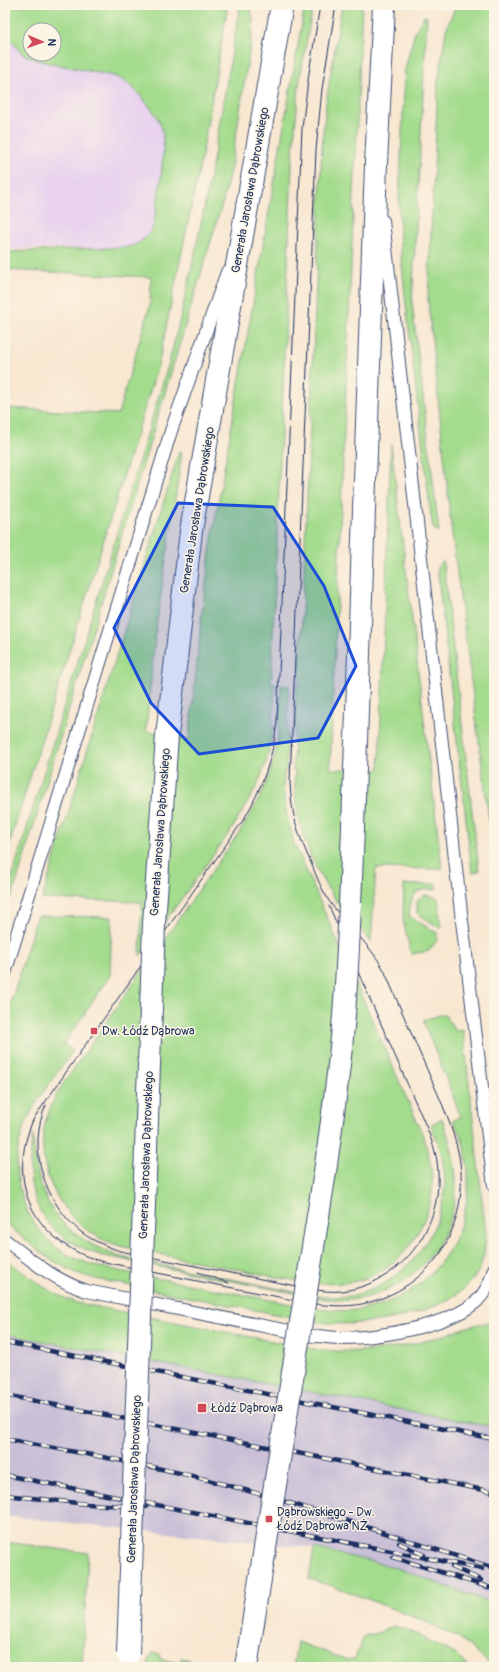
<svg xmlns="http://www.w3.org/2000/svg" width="499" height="1672" viewBox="0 0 499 1672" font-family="Pangolin,sans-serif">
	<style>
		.built { fill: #e8d2ee }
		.industrial { fill: #c9bfd7 }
		.green { fill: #a4dc8e; stroke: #608676; fill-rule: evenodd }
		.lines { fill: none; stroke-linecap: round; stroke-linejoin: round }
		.service-casing { stroke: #3c4b6f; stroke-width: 14 }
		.secondary-casing { stroke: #3c4b6f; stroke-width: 24 }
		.service { stroke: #fff; stroke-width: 12 }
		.secondary { stroke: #fff; stroke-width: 22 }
		.tram { stroke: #1b2f5e; stroke-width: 1 }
		.rail-casing { stroke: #1b2f5e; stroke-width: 4.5 }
		.rail { stroke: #fcf5e5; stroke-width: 3; stroke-dasharray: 9; stroke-linecap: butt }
		.secondary-bridge-casing { stroke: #3c4b6f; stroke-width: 24; stroke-linecap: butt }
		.secondary-bridge { stroke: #fff; stroke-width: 22 }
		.marked { fill: #1d4ed8; fill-opacity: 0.2; stroke: #1d4ed8; stroke-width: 3; stroke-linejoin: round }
		.poi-dot { fill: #d1495b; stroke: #fcf5e5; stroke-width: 1.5 }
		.labels { text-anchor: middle; stroke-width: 3; stroke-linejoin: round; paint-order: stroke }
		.street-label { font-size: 12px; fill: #1b2f5e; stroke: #fcf5e5 }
		.poi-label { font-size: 12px; fill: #1b2f5e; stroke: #fcf5e5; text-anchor: start }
	</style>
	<rect width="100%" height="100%" fill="#fcf5e5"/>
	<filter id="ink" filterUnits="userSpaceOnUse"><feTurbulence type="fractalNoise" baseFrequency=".025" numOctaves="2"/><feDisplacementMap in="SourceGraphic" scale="8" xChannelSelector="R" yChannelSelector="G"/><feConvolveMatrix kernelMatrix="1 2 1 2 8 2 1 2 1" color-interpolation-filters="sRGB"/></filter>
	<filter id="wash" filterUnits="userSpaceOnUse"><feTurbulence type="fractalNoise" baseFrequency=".012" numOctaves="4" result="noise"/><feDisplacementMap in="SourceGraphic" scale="16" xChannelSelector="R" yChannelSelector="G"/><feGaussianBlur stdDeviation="0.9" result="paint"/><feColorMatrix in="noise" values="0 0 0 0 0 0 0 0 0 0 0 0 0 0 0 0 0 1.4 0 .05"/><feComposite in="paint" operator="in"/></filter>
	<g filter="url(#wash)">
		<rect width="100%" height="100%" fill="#f8e7d1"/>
		<!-- built -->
		<path class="built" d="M5 16 30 30V54H54L125 60 170 130 152 247 5 249Z"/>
		<!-- industrial -->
		<path class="industrial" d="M5 1334 494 1427V1604L391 1566 314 1548 5 1516Z"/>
		<!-- green -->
		<g class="green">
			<path d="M5 5H228L202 155 159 362 5 858V408L118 414 150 305 151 277 5 270V252L127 247C140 245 149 236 154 224 157 201 168 146 161 126 158 116 151 108 144 100 135 89 127 81 114 76L40 61 23 54 11 41 5 28ZM30 30H54V54H30Z"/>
			<path d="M240 5H250L253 20 252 34 231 167 223 201 12 897 9 895 8 890 168 366C200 248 219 126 240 5Z"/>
			<path d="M305 5H313L299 84 292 164 271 684H275L272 734 267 760 257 786 232 829 140 956 142 902 42 899 179 452 182 453 156 627 146 731 189 740 202 613 212 538Z"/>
			<path d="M342 5H362L330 769 379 770 391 445 442 869 376 868 371 942C361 930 348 918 339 905 310 865 293 820 295 770H293L296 686 299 685 322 145 326 102Z"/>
			<path d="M456 5H494V858L452 534 428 300 438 82 446 30Z"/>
			<path d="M424 16 427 17 412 303 439 532 434 529 432 524 406 305 400 245 399 200 405 69 415 32Z"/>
			<path d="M443 561 479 871 472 872 437 567Z"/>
			<path d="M281 685 289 686 286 772H284C281 796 288 820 294 843L422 1133C435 1171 438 1198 417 1234 377 1303 310 1284 246 1271 210 1264 174 1257 138 1250 125 1247 110 1244 98 1237 60 1216 37 1171 44 1129 47 1112 54 1098 63 1084L238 834C255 809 270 781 276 750 280 729 280 707 281 685Z"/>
			<path d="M436 884V890C415 886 410 897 409 916L437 933V940L429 951 411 954 403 920 404 885Z"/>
			<path d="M425 895 438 898 441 929 417 913V901Z"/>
			<path d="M37 916 112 917 110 976 64 1044 73 1051C58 1072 34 1101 25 1125 5 1172 23 1229 68 1255 77 1260 88 1263 99 1267L312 1308C329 1310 346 1312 363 1309 442 1296 485 1213 462 1139 459 1133 456 1126 453 1120L461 1117 423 1020 444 1014 456 1031 463 1030 486 1234C485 1247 484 1263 476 1275 453 1309 397 1320 359 1323 345 1325 330 1323 316 1322L96 1279 76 1273 48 1258 5 1223V1022Z"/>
			<path d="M442 1118C449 1139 456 1161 456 1183 456 1244 408 1295 349 1300 341 1301 332 1299 324 1299L100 1255C40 1235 22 1196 33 1135 36 1201 58 1235 121 1257L300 1293C316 1296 332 1298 349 1296 397 1288 434 1246 443 1199 448 1174 441 1148 431 1125Z"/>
			<path d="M5 1258C28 1277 49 1293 77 1303L313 1349C355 1354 389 1351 429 1340 451 1334 471 1322 494 1323V1427L5 1334Z"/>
			<path d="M5 1542 88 1553 82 1667H6L5 1665Z"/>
			<path d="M314 1548 391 1566 494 1604V1667H492L483 1658 460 1638 424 1621 344 1590 309 1579Z"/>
			<path d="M393 1626 406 1629 455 1654 469 1667H293L297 1642 348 1660 355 1658 364 1636 377 1633Z"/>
			<path d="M152 1653 160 1654V1659L180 1663 181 1658 190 1660 189 1664 201 1667H148L149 1657H151Z"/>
		</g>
	</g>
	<g filter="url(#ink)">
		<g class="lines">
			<defs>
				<g id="service">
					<path d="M383 221 462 921 494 1186"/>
					<path d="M5 973 171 431 227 272"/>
					<path d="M5 1240C31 1260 55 1281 87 1291L314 1336C323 1336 332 1338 341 1338 378 1338 449 1326 477 1301 486 1292 491 1282 494 1269"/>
				</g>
				<g id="secondary">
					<path d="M167 736 191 531 282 5"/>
					<path d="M355 769 376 164 384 5"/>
				</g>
			</defs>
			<!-- service casing -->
			<use href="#service" class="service-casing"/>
			<!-- secondary casing -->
			<use href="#secondary" class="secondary-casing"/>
			<!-- service -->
			<use href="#service" class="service"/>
			<!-- secondary -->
			<use href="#secondary" class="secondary"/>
			<!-- tram -->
			<g class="tram">
				<path d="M320 5 309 73 302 128 277 722C273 758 262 788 244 819L34 1118C5 1182 33 1241 100 1261 151 1272 202 1282 254 1292 287 1298 322 1309 356 1305 390 1300 422 1280 441 1252 459 1223 465 1189 459 1156 453 1127 441 1101 429 1074 414 1040 399 1005 384 970 370 944 346 925 329 901 322 890 317 878 312 865 298 834 291 816 290 781L316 150 322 89 336 5"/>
				<path d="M46 1105C26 1149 45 1203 81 1232 93 1241 106 1246 120 1251L311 1289C321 1291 332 1292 342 1291 400 1284 441 1230 438 1173 438 1157 432 1141 426 1126L329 906"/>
				<path d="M198 1272 229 1283"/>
			</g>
			<defs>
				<g id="rail">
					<path d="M5 1342 494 1439"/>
					<path d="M5 1395 494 1492"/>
					<path d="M5 1439C72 1452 139 1462 204 1479 302 1504 398 1538 494 1568"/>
					<path d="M5 1475 482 1569"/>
					<path d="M5 1495 87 1504 146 1507"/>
					<path d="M399 1543 424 1555"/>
					<path d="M393 1557 494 1589"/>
					<path d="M452 1567 481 1580"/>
				</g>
			</defs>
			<!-- rail casing -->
			<use href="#rail" class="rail-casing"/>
			<!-- rail -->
			<use href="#rail" class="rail"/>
			<defs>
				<g id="secondary-bridge">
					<path d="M128 1654 154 924 167 736"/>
					<path d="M246 1667 325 1172C332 1120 340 1068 344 1015 350 933 352 851 355 769"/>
				</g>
			</defs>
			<!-- secondary-bridge casing -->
			<use href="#secondary-bridge" class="secondary-bridge-casing"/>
			<!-- secondary-bridge -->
			<use href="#secondary-bridge" class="secondary-bridge"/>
		</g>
	</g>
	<!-- marked area -->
	<path class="marked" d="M178 503 273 507 324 586 356 666 318 738 199 754 151 703 114 628Z"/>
	<!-- markers -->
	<g class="poi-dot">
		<rect x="90" y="1027" width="8" height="8" rx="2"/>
		<rect x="197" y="1403" width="10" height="10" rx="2"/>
		<rect x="265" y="1515" width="8" height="8" rx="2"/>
	</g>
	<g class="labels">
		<!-- street labels -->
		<g class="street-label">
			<text transform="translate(250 190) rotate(-80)" y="4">Generała Jarosława Dąbrowskiego</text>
			<text transform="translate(197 510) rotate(-81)" y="4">Generała Jarosława Dąbrowskiego</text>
			<text transform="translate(160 832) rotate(-86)" y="4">Generała Jarosława Dąbrowskiego</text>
			<text transform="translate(146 1155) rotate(-88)" y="4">Generała Jarosława Dąbrowskiego</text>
			<text transform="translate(134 1479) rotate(-88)" y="4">Generała Jarosława Dąbrowskiego</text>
		</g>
		<!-- poi labels -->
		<g class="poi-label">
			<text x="102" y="1035">Dw. Łódź Dąbrowa</text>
			<text x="211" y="1412">Łódź Dąbrowa</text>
			<text x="277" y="1516">Dąbrowskiego - Dw.<tspan x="277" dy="14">Łódź Dąbrowa NŻ</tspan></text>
		</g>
	</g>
	<!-- margin -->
	<rect width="499" height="1672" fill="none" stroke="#fcf5e5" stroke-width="20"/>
	<!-- north arrow -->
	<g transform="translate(42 42) rotate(92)"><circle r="19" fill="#fcf5e5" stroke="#a2a6af"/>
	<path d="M0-3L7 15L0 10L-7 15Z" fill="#d1495b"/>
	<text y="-6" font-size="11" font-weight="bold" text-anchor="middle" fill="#1b2f5e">N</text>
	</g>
</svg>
